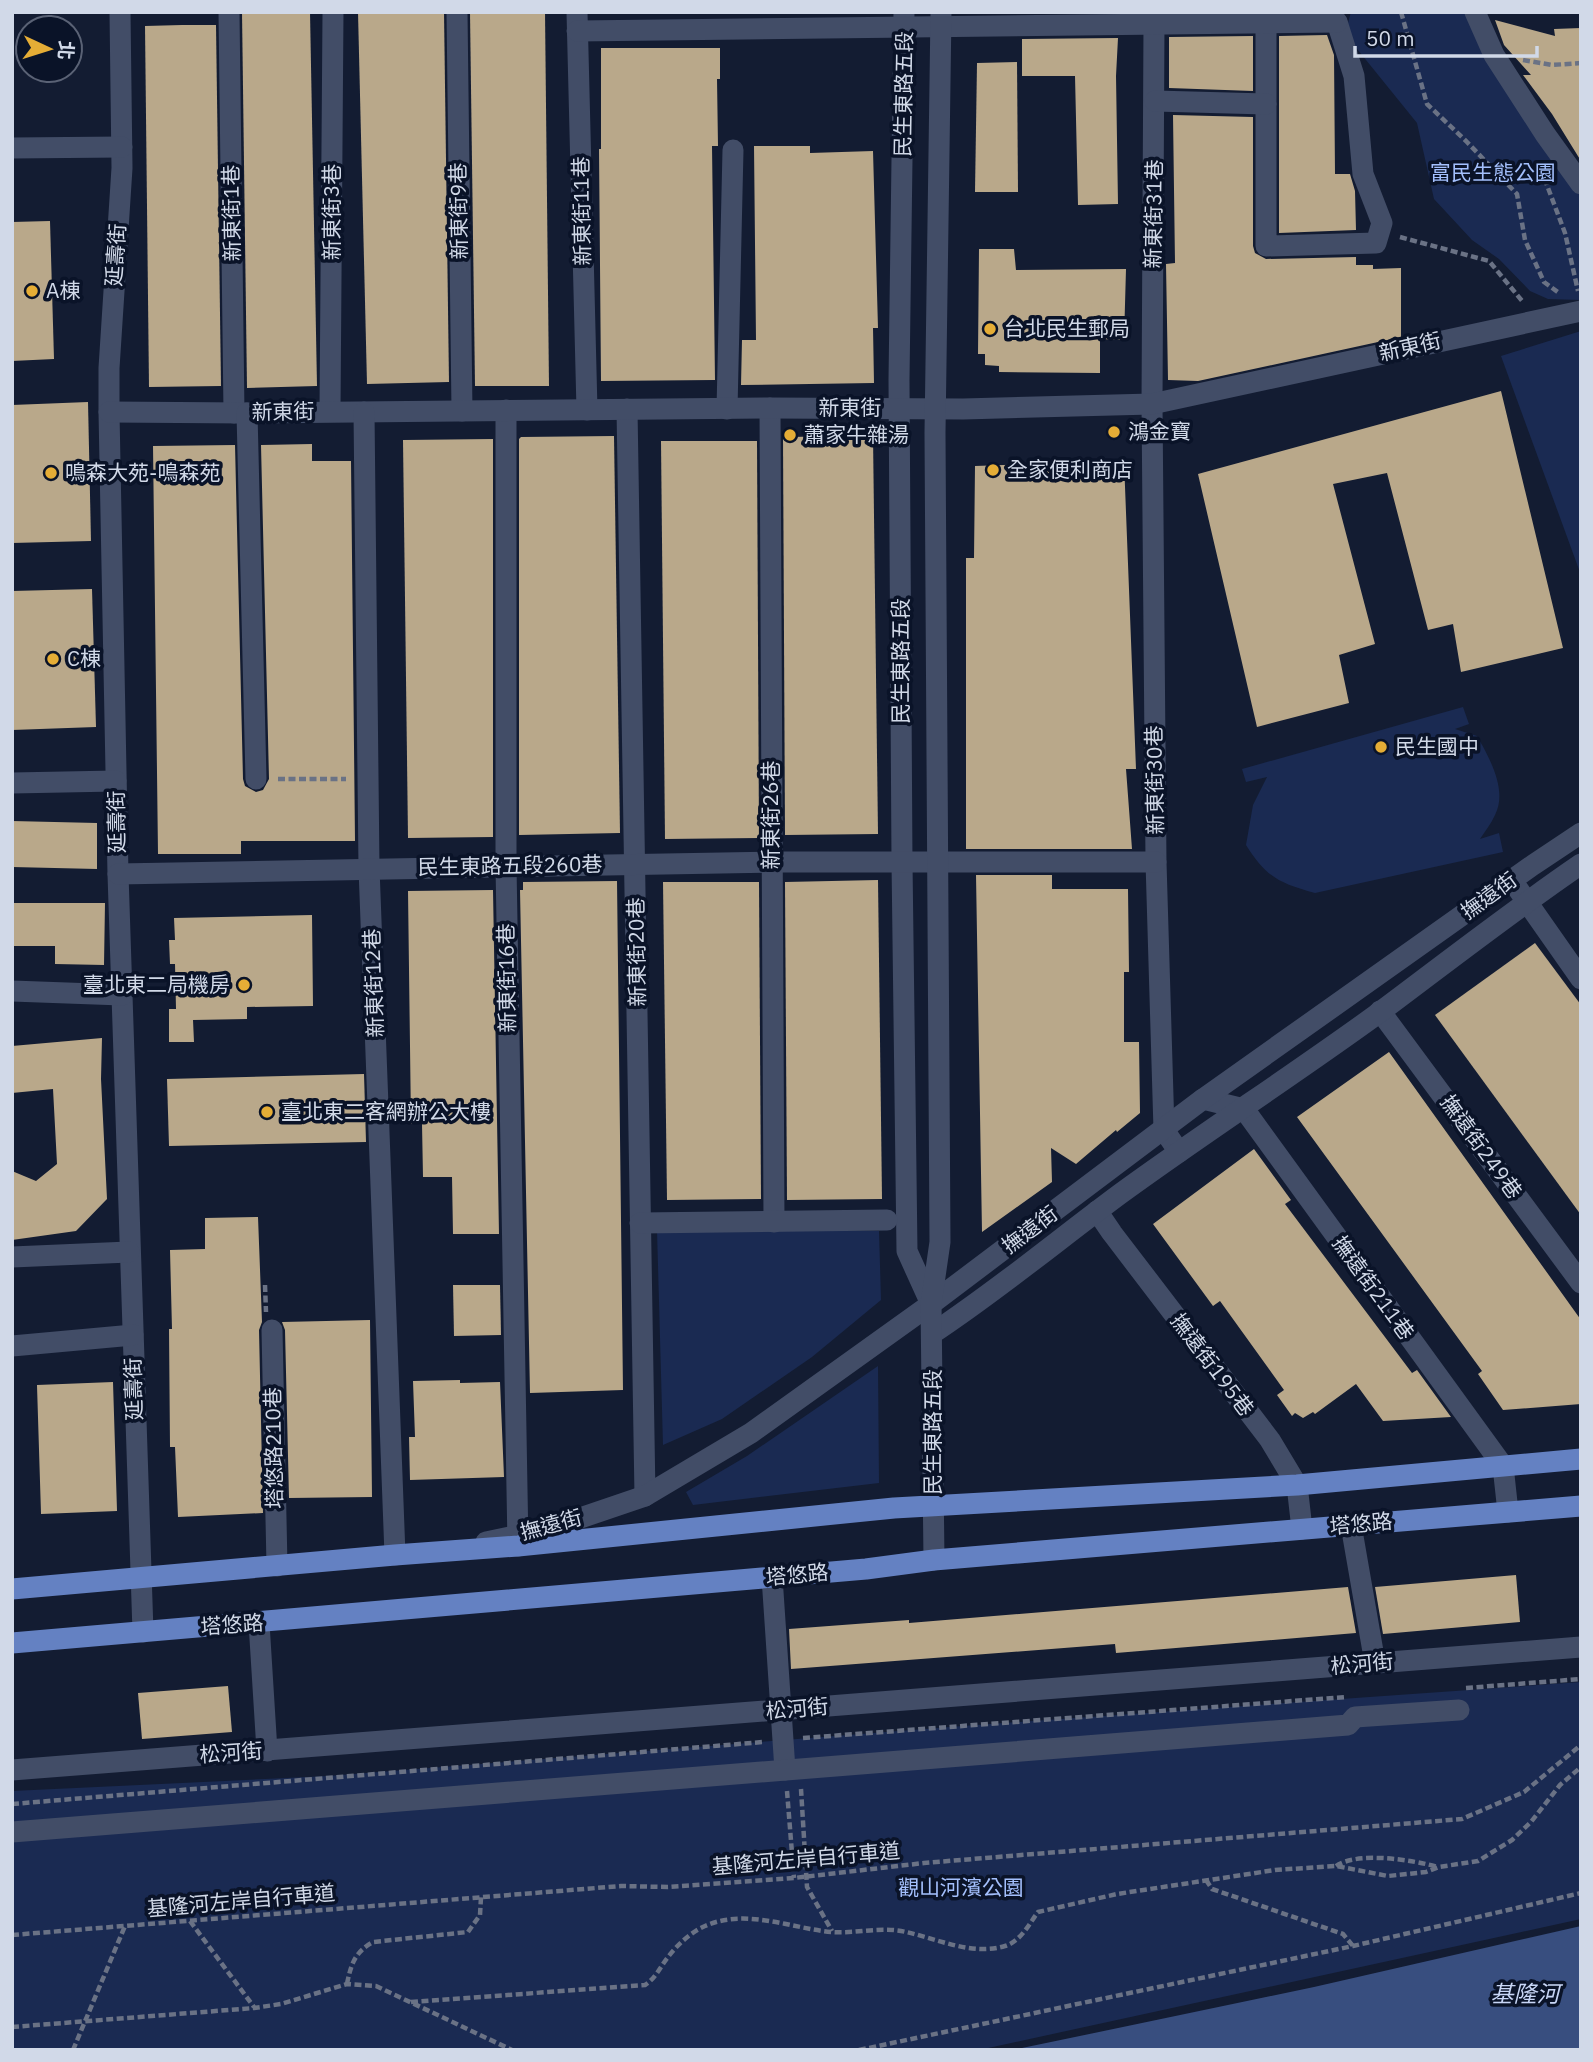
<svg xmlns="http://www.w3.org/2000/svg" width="1593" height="2062" viewBox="0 0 1593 2062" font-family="'IBM Plex Sans','Noto Sans TC',sans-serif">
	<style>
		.green { fill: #1a2a52 }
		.water { fill: #384e7f }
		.building { fill: #b9a88a }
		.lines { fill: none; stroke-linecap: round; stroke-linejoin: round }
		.path { stroke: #6a7285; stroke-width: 4.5; stroke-dasharray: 7 3.5; stroke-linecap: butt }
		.minor { stroke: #424d67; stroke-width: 21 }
		.major { stroke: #6481c2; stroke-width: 21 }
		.poi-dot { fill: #e5ad36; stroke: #0a1328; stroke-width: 2.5 }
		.labels { text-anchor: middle; stroke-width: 7; stroke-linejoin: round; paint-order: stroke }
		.street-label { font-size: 21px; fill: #d1d9e8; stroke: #0a1328 }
		.park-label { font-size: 21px; fill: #a3bffc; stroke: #0a1328 }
		.poi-label { font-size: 21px; fill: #d1d9e8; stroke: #0a1328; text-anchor: start }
		.water-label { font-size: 23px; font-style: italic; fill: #c8d6f6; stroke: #0a1328 }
	</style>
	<rect width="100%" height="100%" fill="#131c32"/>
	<!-- green -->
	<g class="green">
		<path d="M1351 12H1467L1577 181 1581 208V300L1548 299 1530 291 1499 259 1472 240 1434 199 1417 123 1345 34Z"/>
		<path d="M1581 331V575L1501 356Z"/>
		<path d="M1463 707 1469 724 1455 729 1477 736C1489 757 1508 790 1495 815 1491 824 1485 831 1480 839L1499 833 1503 852 1315 893C1279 883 1266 877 1246 845L1253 805 1267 777 1246 782 1242 769Z"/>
		<path d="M657 1230 879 1231 881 1300 812 1357 722 1419 663 1445Z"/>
		<path d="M878 1366 879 1483 693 1505 686 1492 747 1456Z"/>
		<path d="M1581 1682V1919L979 2050H12V1791L328 1776 976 1725Z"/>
	</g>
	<!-- water -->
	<path class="water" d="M1581 1926V2050H1013L1314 1987Z"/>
	<!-- building -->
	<g class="building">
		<path d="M242 12H310L317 386 247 388Z"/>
		<path d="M358 12H444L449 382 367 384Z"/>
		<path d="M470 12H545L549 386H475Z"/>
		<path d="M1495 20 1555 36 1554 29 1581 28V161L1552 114 1523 75H1531L1504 45Z"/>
		<path d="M182 25H216L221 386 149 387 145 26Z"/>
		<path d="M1327 35 1334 55 1335 174H1350L1355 191 1356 230 1279 233V36Z"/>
		<path d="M1253 36V91L1169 88V37Z"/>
		<path d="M1118 38 1116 76 1118 204 1078 205 1075 76H1022V39Z"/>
		<path d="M601 48H720V79H717L718 146H712L715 380 601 381 599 149H601Z"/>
		<path d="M1017 62 1018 192H975L977 63Z"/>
		<path d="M1173 115 1253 117V246L1255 253 1266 259 1356 257V265H1373V269L1401 268V337L1198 381 1168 380 1166 264 1175 263Z"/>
		<path d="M754 146H810V153L873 151 878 328H873L874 383 741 385 742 340H756Z"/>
		<path d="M50 221 54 359 12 361V222Z"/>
		<path d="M979 249H1014L1016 270 1126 269 1124 340 1100 339V373L999 372V366L985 365V354H978Z"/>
		<path d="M1501 391 1563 648 1461 672 1453 624 1428 630 1387 473 1333 484 1375 644 1339 655 1349 703 1257 727 1198 474Z"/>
		<path d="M88 402 91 541 12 543V405Z"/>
		<path d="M614 436 620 833 519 835V439L521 437Z"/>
		<path d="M873 436 878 834 785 835 783 437Z"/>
		<path d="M493 439V837L408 838 403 440Z"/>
		<path d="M661 441H757L759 838 665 839Z"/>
		<path d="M312 444V461H351L355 841H241V854H158L153 446 235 445 243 779 245 786 256 792 263 790 269 779 261 445Z"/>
		<path d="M1124 461 1136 769H1126L1132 849H966V558H974L975 466Z"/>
		<path d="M92 589 96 727 12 730V591Z"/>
		<path d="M12 821 97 823V869L12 867Z"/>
		<path d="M976 875H1052V889H1128L1129 972H1124V1042H1139L1140 1113 1117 1132 1116 1130 1076 1164 1051 1148 1052 1182 982 1232Z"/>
		<path d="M878 880 882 1199 787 1200 785 882Z"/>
		<path d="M617 881 623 1390 530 1393 520 890H523V882Z"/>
		<path d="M663 882H759L761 1199 667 1200Z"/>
		<path d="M493 890 499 1234H453L452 1177H423L422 1124H411L408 891Z"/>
		<path d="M12 903H105L104 965 55 964V946H12Z"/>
		<path d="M312 915 313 1006 247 1007V1019L193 1020 194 1042H169V1009H176L175 964H170L169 940H175L174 918Z"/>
		<path d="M1535 943 1581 1005V1215L1435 1015Z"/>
		<path d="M102 1038 101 1079 107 1199 76 1231 12 1240V1171L36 1181 57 1164 53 1089 12 1093V1046Z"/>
		<path d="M1389 1052 1581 1320V1404L1503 1410 1478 1374 1482 1371 1297 1117Z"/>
		<path d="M364 1074 366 1142 169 1146 167 1079Z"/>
		<path d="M1254 1149 1291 1200 1285 1204 1412 1373 1417 1370 1451 1417 1383 1421 1356 1384 1315 1414 1313 1412 1303 1418 1295 1413 1292 1416 1277 1395 1284 1390 1220 1301 1213 1306 1153 1224Z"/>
		<path d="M258 1217 262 1322 259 1330 263 1513 178 1517 175 1447H170L169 1329H172L170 1250 205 1249V1218Z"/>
		<path d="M453 1285H500L501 1335 454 1336Z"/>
		<path d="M370 1320 372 1497 289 1498 285 1330 282 1322Z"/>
		<path d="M460 1380V1383L500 1382 504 1477 410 1480 409 1437H415L413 1381Z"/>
		<path d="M113 1382 117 1511 41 1514 37 1385Z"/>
		<path d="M1516 1575 1520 1622 1383 1634 1375 1587Z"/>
		<path d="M1348 1587 1356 1633 1116 1653 1115 1644 791 1669 789 1629 909 1620V1623Z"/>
		<path d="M228 1686 232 1732 142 1739 138 1693Z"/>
	</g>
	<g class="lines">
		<!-- path -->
		<g class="path">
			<path d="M1401 12 1427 104 1466 141 1517 194 1525 240 1544 282 1559 293"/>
			<path d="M1523 60 1552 65 1581 63"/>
			<path d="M1544 169 1542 172 1565 233 1578 291"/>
			<path d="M1400 237 1489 261 1523 302"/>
			<path d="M278 779H346"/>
			<path d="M265 1285 266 1312"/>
			<path d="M1466 1688 1581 1679"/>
			<path d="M803 1738 1346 1697"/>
			<path d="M801 1789 807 1887 832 1931"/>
			<path d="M787 1791 794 1878"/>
			<path d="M12 1804 763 1742"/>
			<path d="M1336 1866C1358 1851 1413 1860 1438 1867"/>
			<path d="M1206 1880 1212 1889 1343 1934 1353 1946"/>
			<path d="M190 1921 254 2007"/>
			<path d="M12 1935 621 1886 668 1887 794 1878 924 1863 1462 1819 1524 1792 1581 1745"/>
			<path d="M347 1984C351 1964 355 1952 373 1942L468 1932 480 1915 481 1897"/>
			<path d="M411 2002 645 1985C656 1978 660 1967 668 1957 677 1945 691 1932 705 1926 746 1908 790 1928 831 1932 856 1934 881 1926 906 1932 938 1939 972 1956 1005 1946 1021 1941 1029 1924 1038 1912L1117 1894 1275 1870 1336 1866 1388 1876 1426 1872 1439 1867 1478 1861 1512 1840 1531 1822 1560 1785 1581 1767"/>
			<path d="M12 2027 254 2008 281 2004 347 1984 376 1986 512 2050"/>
			<path d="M73 2050 125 1926"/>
			<path d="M859 2050 1353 1946 1581 1893"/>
		</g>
		<!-- minor -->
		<g class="minor">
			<path d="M120 12 122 168 109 368V412L118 874 143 1632"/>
			<path d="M229 12 234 413"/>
			<path d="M457 12 462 411"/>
			<path d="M577 12 587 410"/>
			<path d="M904 12 899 380 902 862 907 1251 931 1304"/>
			<path d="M1475 12 1494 55 1545 134 1581 184"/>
			<path d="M1266 23V246L1376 243 1382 223 1363 174 1354 76 1337 22"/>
			<path d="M1154 24 1152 404 1156 862 1164 1130 1179 1152"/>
			<path d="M577 31 1337 22"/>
			<path d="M1155 101 1266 104"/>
			<path d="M12 148 122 147"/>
			<path d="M770 408 774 1222"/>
			<path d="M627 409 645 1496"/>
			<path d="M727 409 733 150"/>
			<path d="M506 410V866L518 1546"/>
			<path d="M330 411 333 12"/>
			<path d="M109 412 247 413 770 408 963 409 1152 404 1581 311"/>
			<path d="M364 412 369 868 395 1555"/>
			<path d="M247 413 256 779"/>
			<path d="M12 783 116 781"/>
			<path d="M118 874 771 862H1156"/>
			<path d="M1518 889 1581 979"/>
			<path d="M12 991 122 995"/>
			<path d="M1380 1011 1581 1283"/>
			<path d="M1203 1099 1244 1109 1503 1466 1508 1512"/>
			<path d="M1097 1211 1112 1233 1270 1440 1297 1485 1302 1529"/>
			<path d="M640 1223 887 1220"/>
			<path d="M12 1257 129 1252"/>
			<path d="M272 1330 277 1566"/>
			<path d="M933 1333C998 1290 1058 1240 1120 1194 1205 1132 1295 1074 1380 1012 1447 962 1512 911 1581 864"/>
			<path d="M12 1346 133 1335"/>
			<path d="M1351 1525 1375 1663"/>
			<path d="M486 1542 548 1529 645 1496 751 1433 931 1304 1203 1099 1533 865 1581 833"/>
			<path d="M934 1560 931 1304 940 1242 935 433 941 12"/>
			<path d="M772 1577 785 1770"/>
			<path d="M259 1623 267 1751"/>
			<path d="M12 1770 1581 1647"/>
			<path d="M12 1832 1348 1725 1355 1717 1459 1710"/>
		</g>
		<!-- major -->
		<g class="major">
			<path d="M12 1589 395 1555 518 1546 894 1508 1297 1485 1581 1459"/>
			<path d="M12 1643 866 1569 934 1560 1581 1506"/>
		</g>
	</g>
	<!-- markers -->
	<g class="poi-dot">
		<circle cx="32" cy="291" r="7"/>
		<circle cx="990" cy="329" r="7"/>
		<circle cx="1114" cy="432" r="7"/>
		<circle cx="790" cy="435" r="7"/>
		<circle cx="993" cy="470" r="7"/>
		<circle cx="51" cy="473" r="7"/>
		<circle cx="53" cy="659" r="7"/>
		<circle cx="1381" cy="747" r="7"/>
		<circle cx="244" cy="985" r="7"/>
		<circle cx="267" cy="1112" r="7"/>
	</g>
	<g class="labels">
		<!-- street labels -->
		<g class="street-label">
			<text transform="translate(904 94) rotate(-89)" y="7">民生東路五段</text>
			<text transform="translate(459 211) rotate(-91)" y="7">新東街9巷</text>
			<text transform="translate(582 211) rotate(-91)" y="7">新東街11巷</text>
			<text transform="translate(332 212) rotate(-90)" y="7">新東街3巷</text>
			<text transform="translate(232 213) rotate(-91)" y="7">新東街1巷</text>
			<text transform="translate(1154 214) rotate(-89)" y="7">新東街31巷</text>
			<text transform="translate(116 255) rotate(-86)" y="7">延壽街</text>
			<text transform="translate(1410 347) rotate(-13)" y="7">新東街</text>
			<text x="850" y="415">新東街</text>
			<text transform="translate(283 412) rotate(-1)" y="7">新東街</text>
			<text transform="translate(901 661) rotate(-90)" y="7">民生東路五段</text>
			<text transform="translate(1155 780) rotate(-91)" y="7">新東街30巷</text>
			<text transform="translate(771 815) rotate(-90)" y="7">新東街26巷</text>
			<text transform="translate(117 822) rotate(-91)" y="7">延壽街</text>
			<text transform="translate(510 866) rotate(-1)" y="7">民生東路五段260巷</text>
			<text transform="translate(1489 896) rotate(-36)" y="7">撫遠街</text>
			<text transform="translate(637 952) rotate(-91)" y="7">新東街20巷</text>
			<text transform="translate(507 978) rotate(-91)" y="7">新東街16巷</text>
			<text transform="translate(374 983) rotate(-92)" y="7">新東街12巷</text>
			<text transform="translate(1481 1147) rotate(54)" y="7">撫遠街249巷</text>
			<text transform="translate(1030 1230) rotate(-37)" y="7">撫遠街</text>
			<text transform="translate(1373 1288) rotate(54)" y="7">撫遠街211巷</text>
			<text transform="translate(1212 1365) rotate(53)" y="7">撫遠街195巷</text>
			<text transform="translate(134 1389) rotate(-92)" y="7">延壽街</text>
			<text transform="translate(933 1432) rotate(-90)" y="7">民生東路五段</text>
			<text transform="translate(274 1448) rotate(-91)" y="7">塔悠路210巷</text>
			<text transform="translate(1361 1524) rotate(-5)" y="7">塔悠路</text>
			<text transform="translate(551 1525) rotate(-15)" y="7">撫遠街</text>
			<text transform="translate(797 1575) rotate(-5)" y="7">塔悠路</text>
			<text transform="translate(232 1625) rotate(-4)" y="7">塔悠路</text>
			<text transform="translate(1362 1664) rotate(-5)" y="7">松河街</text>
			<text transform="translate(797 1709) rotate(-5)" y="7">松河街</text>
			<text transform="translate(231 1753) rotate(-4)" y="7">松河街</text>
			<text transform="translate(806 1859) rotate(-5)" y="7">基隆河左岸自行車道</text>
			<text transform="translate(241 1901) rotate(-5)" y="7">基隆河左岸自行車道</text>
		</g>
		<!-- park labels -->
		<g class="park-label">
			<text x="1493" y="180">富民生態公園</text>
			<text x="961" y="1895">觀山河濱公園</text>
		</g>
		<!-- poi labels -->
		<g class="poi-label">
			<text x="46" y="298">A棟</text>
			<text x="1004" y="336">台北民生郵局</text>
			<text x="1128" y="439">鴻金寶</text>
			<text x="804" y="442">蕭家牛雜湯</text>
			<text x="1007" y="477">全家便利商店</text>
			<text x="65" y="480">鳴森大苑-鳴森苑</text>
			<text x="67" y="666">C棟</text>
			<text x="1395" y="754">民生國中</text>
			<text x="230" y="992" text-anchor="end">臺北東二局機房</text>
			<text x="281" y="1119">臺北東二客網辦公大樓</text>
		</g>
		<!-- water labels -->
		<g class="water-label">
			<text x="1525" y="2002">基隆河</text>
		</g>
	</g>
	<!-- border -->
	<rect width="1593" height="2062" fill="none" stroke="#d1d9e8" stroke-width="28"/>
	<!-- north arrow -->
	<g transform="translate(49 49) rotate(94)"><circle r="33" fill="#0a1328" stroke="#5a6275" stroke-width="2"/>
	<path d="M0-5L12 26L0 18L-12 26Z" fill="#e5ad36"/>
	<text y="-10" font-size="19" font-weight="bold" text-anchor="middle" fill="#d1d9e8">北</text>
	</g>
	<!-- scale -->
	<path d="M1355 46v10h182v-10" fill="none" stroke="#d1d9e8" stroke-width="3.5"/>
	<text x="1366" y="46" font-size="21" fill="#d1d9e8" stroke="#0a1328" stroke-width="5" paint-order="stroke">50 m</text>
</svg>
